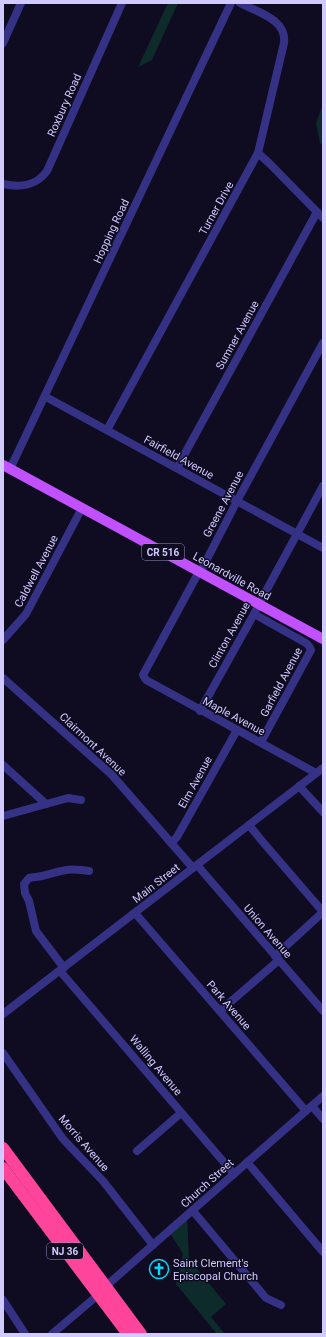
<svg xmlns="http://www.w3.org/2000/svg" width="326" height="1337" viewBox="0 0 326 1337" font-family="Roboto,sans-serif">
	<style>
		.green { fill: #0d2b2a }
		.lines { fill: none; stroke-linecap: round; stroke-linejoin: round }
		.minor { stroke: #353184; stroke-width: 8 }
		.major { stroke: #c151ff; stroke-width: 10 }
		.highway { stroke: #ff459b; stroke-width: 12 }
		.labels { text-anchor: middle; stroke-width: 3; stroke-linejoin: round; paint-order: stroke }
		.shield { fill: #0f0b20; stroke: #9791bc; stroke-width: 1 }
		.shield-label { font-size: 10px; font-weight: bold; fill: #d1caff }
		.street-label { font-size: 11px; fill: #d1caff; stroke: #0f0b20 }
		.poi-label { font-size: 11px; fill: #d1caff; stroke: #0f0b20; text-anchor: start }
	</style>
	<rect width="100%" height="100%" fill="#0f0b20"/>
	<!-- green -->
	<g class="green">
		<path d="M168 3H178L152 60 138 67Z"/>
		<path d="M323 104V145L320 143 316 123Z"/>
		<path d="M187 1214 189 1259 226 1304 211 1317 225 1334H217L176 1284 183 1254 168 1230Z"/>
	</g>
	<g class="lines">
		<!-- minor -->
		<g class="minor">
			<path d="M3 43 21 3"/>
			<path d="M258 153 270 164 323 218"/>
			<path d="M3 184C21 188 36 186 47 171L122 3"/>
			<path d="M46 397 323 548"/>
			<path d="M107 430 258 153 284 43C287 19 257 12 240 3"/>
			<path d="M177 468 317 212"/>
			<path d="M10 469 231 3"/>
			<path d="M254 614 306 643 309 646 311 650 261 742"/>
			<path d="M3 640 26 614 82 508"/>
			<path d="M3 678 112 775 193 868"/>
			<path d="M200 711 254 614 259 604 323 486"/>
			<path d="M3 765 46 804"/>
			<path d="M316 773 146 680 143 675 195 579 204 565 237 501 323 343"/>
			<path d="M299 786 323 812"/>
			<path d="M3 816 68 798 81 800"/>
			<path d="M249 825 262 841 323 912"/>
			<path d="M171 843 177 837 237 730"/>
			<path d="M197 865 323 1011"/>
			<path d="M135 913 306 1111"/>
			<path d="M275 956 323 912"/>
			<path d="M64 968 36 931 29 901 25 893 24 884 29 878C34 877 38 877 42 876 61 871 69 867 89 871"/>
			<path d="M60 971 234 1174"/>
			<path d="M220 1011 279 960"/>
			<path d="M3 1014 323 768"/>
			<path d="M3 1053 63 1139 103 1181 153 1245"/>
			<path d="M312 1106 323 1119"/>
			<path d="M137 1151 181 1113"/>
			<path d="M247 1162 323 1252"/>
			<path d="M193 1211 266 1298 281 1305"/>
			<path d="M106 1286 323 1096"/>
			<path d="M3 1300 25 1334"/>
			<path d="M52 1334 98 1295"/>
		</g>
		<!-- major -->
		<path class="major" d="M3 465 323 639"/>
		<!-- highway -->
		<g class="highway">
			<path d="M3 1148 141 1334"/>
			<path d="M3 1168 128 1334"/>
		</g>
	</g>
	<!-- icons -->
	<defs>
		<symbol id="church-ring" viewBox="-11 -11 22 22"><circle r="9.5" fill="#0f0b20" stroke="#00d8f5" stroke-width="1.5"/><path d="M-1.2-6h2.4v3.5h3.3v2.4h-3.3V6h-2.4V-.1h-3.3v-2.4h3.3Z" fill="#00d8f5"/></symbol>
	</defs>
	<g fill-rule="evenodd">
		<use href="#church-ring" x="148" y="1258" width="22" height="22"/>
	</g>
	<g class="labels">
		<!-- shield labels -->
		<g class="shield">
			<rect x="142" y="544" width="42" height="16" rx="3"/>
			<rect x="47" y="1243" width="36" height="16" rx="3"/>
		</g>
		<g class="shield-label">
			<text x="163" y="556">CR 516</text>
			<text x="65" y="1255">NJ 36</text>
		</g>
		<!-- street labels -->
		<g class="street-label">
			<text transform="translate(64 105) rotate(-66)" y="4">Roxbury Road</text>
			<text transform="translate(216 208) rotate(-61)" y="4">Turner Drive</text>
			<text transform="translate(111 231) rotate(-65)" y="4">Hopping Road</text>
			<text transform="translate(237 335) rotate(-61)" y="4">Sumner Avenue</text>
			<text transform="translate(179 457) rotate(29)" y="4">Fairfield Avenue</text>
			<text transform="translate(223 504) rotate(-62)" y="4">Greene Avenue</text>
			<text transform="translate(36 571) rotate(-62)" y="4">Caldwell Avenue</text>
			<text transform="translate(232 576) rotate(29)" y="4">Leonardville Road</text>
			<text transform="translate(229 635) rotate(-61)" y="4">Clinton Avenue</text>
			<text transform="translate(281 682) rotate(-62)" y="4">Garfield Avenue</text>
			<text transform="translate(234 716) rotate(28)" y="4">Maple Avenue</text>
			<text transform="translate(93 744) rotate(43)" y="4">Clairmont Avenue</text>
			<text transform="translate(195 782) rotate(-61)" y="4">Elm Avenue</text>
			<text transform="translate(156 883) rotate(-38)" y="4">Main Street</text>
			<text transform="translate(268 931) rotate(49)" y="4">Union Avenue</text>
			<text transform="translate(229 1005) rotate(49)" y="4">Park Avenue</text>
			<text transform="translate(156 1065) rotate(50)" y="4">Walling Avenue</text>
			<text transform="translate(84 1143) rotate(49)" y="4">Morris Avenue</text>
			<text transform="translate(207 1183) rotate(-42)" y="4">Church Street</text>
		</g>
		<!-- poi labels -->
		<g class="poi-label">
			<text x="173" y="1267">Saint Clement's<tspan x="173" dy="13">Episcopal Church</tspan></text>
		</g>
	</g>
	<!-- border -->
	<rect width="326" height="1337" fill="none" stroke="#d1caff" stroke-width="8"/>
</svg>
